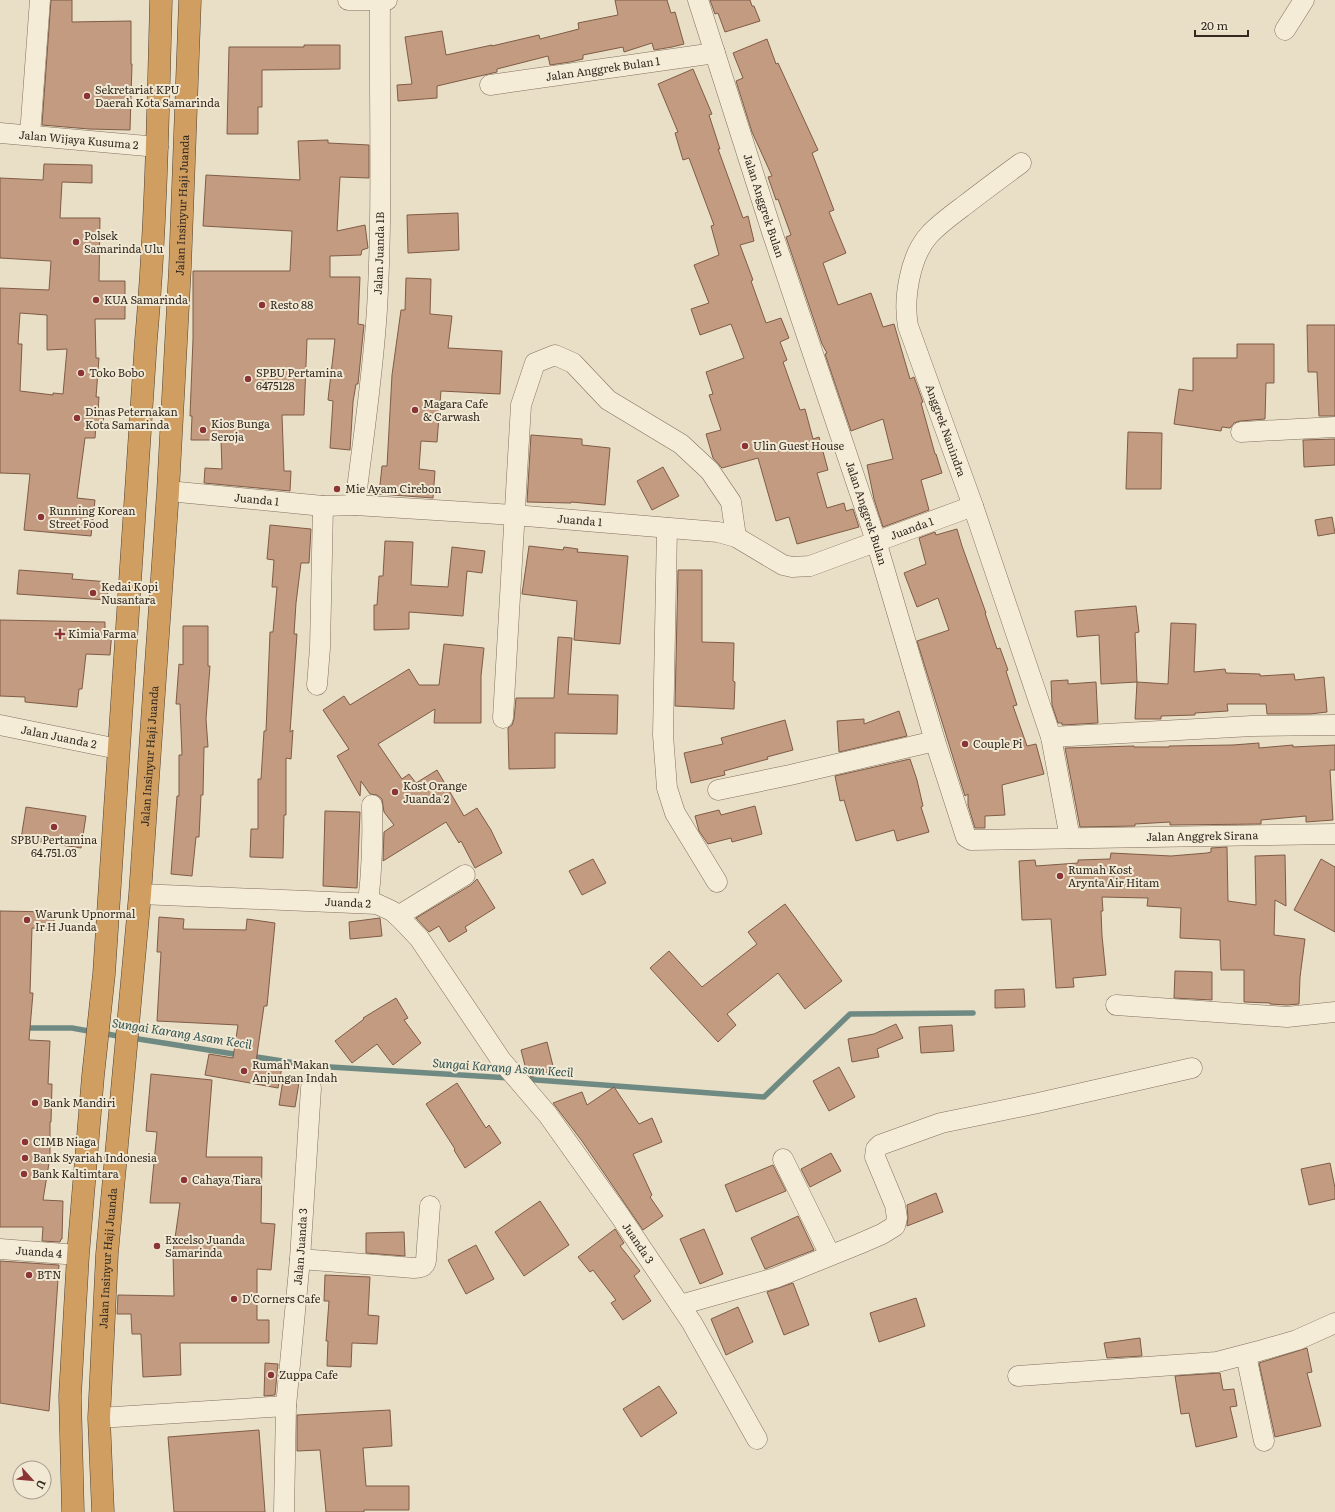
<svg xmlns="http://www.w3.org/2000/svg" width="1335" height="1512" viewBox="0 0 1335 1512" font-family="Literata,serif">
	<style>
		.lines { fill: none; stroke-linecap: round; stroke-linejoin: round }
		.stream { stroke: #6f8a83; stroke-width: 5.5 }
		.building { fill: #c39b80; stroke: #7f5c46; fill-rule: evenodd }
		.street-casing { stroke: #82715e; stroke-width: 21 }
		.highway-casing { stroke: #514031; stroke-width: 23 }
		.street { stroke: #f5ecd8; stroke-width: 20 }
		.highway { stroke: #cf9e60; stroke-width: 22 }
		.poi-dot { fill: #8b3435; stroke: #f1e9d4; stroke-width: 1.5 }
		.labels { text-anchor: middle; stroke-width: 4; stroke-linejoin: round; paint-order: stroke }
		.street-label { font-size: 11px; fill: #342920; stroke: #f1e9d4 }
		.poi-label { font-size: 11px; fill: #342920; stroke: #f1e9d4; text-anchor: start }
		.water-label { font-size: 12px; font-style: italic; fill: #315250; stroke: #f1e9d4 }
	</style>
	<rect width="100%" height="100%" fill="#e9dec6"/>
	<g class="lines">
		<!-- stream -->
		<g class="stream">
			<path d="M23 1028H72L94 1032"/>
			<path d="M102 1033 123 1037"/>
			<path d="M132 1038 240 1055"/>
			<path d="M250 1056 314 1066 511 1078"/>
			<path d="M523 1079 764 1097 850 1014 973 1013"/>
		</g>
	</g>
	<!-- building -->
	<g class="building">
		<path d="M51 0H72V22L131 21V64H132L130 130 89 129 42 125Z"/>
		<path d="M615 0H667L671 13 675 12 684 44 672 47 654 50 652 43 624 52 623 47 583 55V59L570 62 550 65 548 56 497 69V72L437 86V98L398 101 397 85 412 84 405 37 442 31 446 55 492 45V46L539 35 540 39 579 29 578 23 618 15Z"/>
		<path d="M710 0H750L752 6H754L760 21 725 32 718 13 715 14Z"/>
		<path d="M767 39 776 64 778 63 818 150 812 153 834 210 829 212 846 253 823 263 838 305 871 293 883 327 894 324 910 379 914 377 923 402 921 403 935 454H936L942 473 921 480 929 510 883 527 874 499 867 465 893 459 883 419 851 431 825 354 827 353 822 344 786 237 791 235 778 199 776 200 768 177 772 176 752 132 736 81 743 78 733 53Z"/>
		<path d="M304 45H340V69L262 70V107H258V134H227L229 47H304Z"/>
		<path d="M693 69 712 114 709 115 720 149H718L743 218 748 216 754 241 740 245 753 280 751 281 766 323 781 318 789 338 780 342 787 360 783 362 800 410 805 409 813 439 819 437 828 470 817 473 827 508 844 503 846 511 853 509 859 527 797 544 789 517 776 521 758 458 722 468 713 458 706 434 721 430 709 395 713 394 706 372 744 358 731 324 700 335 691 309 709 303 694 265 719 255 711 226 714 225 689 158 683 160 675 133 678 132 658 84Z"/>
		<path d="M328 140V143L369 145V178L340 177 337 231 365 225 368 248 362 250 361 255 330 256V277H360L358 324 364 325 358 384H356L353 402 350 450 330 448 333 401 328 400 335 339H307L304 415H282L284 471H291L290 491 204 483 205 468 222 469 221 440H191L192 416H190L193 339V271H290L292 231 203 226 206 175 300 180 298 141Z"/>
		<path d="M44 164 92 165V183L62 182 60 218H100L99 281H125V319H95L96 358H99L96 397H99L98 411H104L103 426 96 425 95 438H85L77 498 95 500 91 536 24 530 30 474 0 473V288L49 290 51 261 0 258V178L43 180ZM20 313 47 315V350L67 349 63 394 53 393V395L20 391 22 344H18Z"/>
		<path d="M458 213 459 250 408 253 407 215Z"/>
		<path d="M406 278 431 279 430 314 452 316 448 348 502 351 500 394 441 391 437 442 421 441 419 469 435 471 433 498 379 494 382 466H387L392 375 401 310H405Z"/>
		<path d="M1307 325H1335V416H1319L1317 372H1308Z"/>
		<path d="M1237 344H1274V383H1266L1265 419 1240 421 1234 423 1230 428 1222 427 1221 431 1174 424 1179 389 1193 391V358H1237Z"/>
		<path d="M1128 432 1162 433 1161 489H1126Z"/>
		<path d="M531 435 582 439V445L610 448 605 505 571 502V503L527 502Z"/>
		<path d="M1335 439V465L1304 467 1303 440Z"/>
		<path d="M663 467 679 496 652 510 637 481Z"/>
		<path d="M1332 517 1335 533 1318 536 1315 520Z"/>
		<path d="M270 525 311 529 309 563H301L296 603 294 634H297L290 732 293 730 291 759 286 758V815H284L283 858 250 857 251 829H258V779H261L264 731H266L270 632H273L277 587H272L274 560 267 559Z"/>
		<path d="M957 529 962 546 986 613H985L997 649 1000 648 1008 670 1006 671 1017 705 1013 706 1027 746 1036 744 1044 774 1002 785 1005 815 985 816V828H975L968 805V794L965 796 917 641 949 630 938 598 917 607 904 573 926 564 919 538 935 532 936 535Z"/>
		<path d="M385 541 413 542 411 585 448 587 452 547 485 551 482 573 467 571 463 616 409 612V629L374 630V605H377L379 576H383Z"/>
		<path d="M529 546 563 550 564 547 578 549 577 552 628 556 620 644 574 640 577 601 522 594Z"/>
		<path d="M19 570 73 574 72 579 109 582 107 600 17 594Z"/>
		<path d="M678 570H702V642L734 643 733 681 735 682 734 709 675 706Z"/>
		<path d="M1136 606 1139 632 1135 633 1137 682 1101 684 1099 635 1077 637 1075 611Z"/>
		<path d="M0 620 105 622V631H112L110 655 86 654 82 689H79L77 707 25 702V697L0 696Z"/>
		<path d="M1171 623 1196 624 1194 672 1225 669 1226 673 1260 674V676L1294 674 1295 680 1324 677 1327 712 1310 714H1267L1266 704H1227L1228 711 1195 713V715L1161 716V719H1135L1137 682 1168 684Z"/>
		<path d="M183 626H208V666H210L206 719 208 747H204L203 795H201L199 837H196L192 876 171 874 177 796H179V755H182L180 704H176L179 664 183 665Z"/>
		<path d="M558 637 572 638 568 694 618 695 617 734 555 733V768L509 769 508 728 512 725 514 719 516 698H554Z"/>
		<path d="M444 644 484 648 481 676V723H434L435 709 378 744 402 779 409 774 416 783 437 770 464 816 477 808 491 830 502 853 475 868 461 841 459 843 446 822 383 861 384 832 394 825 384 812 382 799 377 795 370 794 361 781 360 796 337 756 349 749 323 710 344 696 350 705 409 669 419 685H439Z"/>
		<path d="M1068 680V684L1096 682 1098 723 1062 725V723H1058L1052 705 1051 681Z"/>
		<path d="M899 711 907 736 839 752 837 721 864 719V724Z"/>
		<path d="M785 720 793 750 767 757 768 759 724 771 725 775 691 783 684 753 723 744 721 738Z"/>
		<path d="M1259 743V748L1293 745V747L1335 745V770H1330L1333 820 1306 822V816L1261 820V824L1170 825V822L1135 824V826L1080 827 1065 748 1134 746V747H1169V746L1233 745Z"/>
		<path d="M910 759 917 780 923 806 921 807 929 832 897 841 894 830 856 841 844 800 840 801 835 776Z"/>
		<path d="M755 806 762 834 732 842 731 838 708 844 699 831 695 816 719 810 721 815Z"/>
		<path d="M26 807 86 816 81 848 21 839Z"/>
		<path d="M325 811 360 812 357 888 323 886Z"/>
		<path d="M1227 847 1228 901 1256 905 1255 856 1285 855 1286 906 1275 900 1274 935 1305 939 1300 977 1299 1004 1287 1005 1270 1004V1003L1244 1002V970H1221L1220 940 1180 938 1181 908 1147 906 1148 898 1102 897 1103 911H1101L1102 936 1106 975 1073 978 1074 987 1056 988 1051 919 1022 920 1019 861 1035 860 1036 866 1078 863V860L1110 859 1111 853 1171 856 1207 853 1211 852V848Z"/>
		<path d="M593 859 606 883 582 895 569 871Z"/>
		<path d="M1321 859 1335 867V932L1294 910Z"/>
		<path d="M477 879 495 908 465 927 467 931 449 942 439 926 429 932 416 918 471 885Z"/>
		<path d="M785 904 842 981 805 1009 778 973 727 1014 736 1025 718 1042 650 968 669 951 702 987 757 944 748 932Z"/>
		<path d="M0 911 54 912V929L32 928 30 993H33L29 1040 50 1041 48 1084H52L51 1122H50V1157L43 1200 63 1201 62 1239H61L60 1242 42 1241 43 1227H0Z"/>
		<path d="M159 917 184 919 183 929 246 930 247 919 275 923 267 1006H264L256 1062 282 1067 278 1088 205 1075 209 1054 233 1058 238 1025 157 1021 161 952H157Z"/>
		<path d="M380 918 382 936 350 939 349 922Z"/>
		<path d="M1175 971 1212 972V1000L1174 998Z"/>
		<path d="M1024 989 1025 1007 995 1008V990Z"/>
		<path d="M396 998 408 1018 404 1020 421 1043 393 1065 377 1044 352 1063 335 1041 364 1019 363 1018Z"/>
		<path d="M896 1024 903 1038 877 1049 879 1057 852 1062 848 1039 874 1034Z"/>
		<path d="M952 1025 954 1051 921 1053 919 1027Z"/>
		<path d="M547 1042 554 1070 531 1077 527 1073 521 1050Z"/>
		<path d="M839 1067 855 1097 829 1111 813 1081Z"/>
		<path d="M151 1074 212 1080 206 1157H262L261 1223 275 1224 271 1270 257 1269V1320H269V1343H180L181 1375 143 1377 141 1334H132L131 1314H117L118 1295 174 1296 173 1252 180 1203H150L157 1132 146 1131Z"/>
		<path d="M283 1080 299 1083 295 1107 279 1105Z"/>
		<path d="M457 1083 486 1128 489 1125 501 1143 465 1168 454 1150 455 1149 426 1104Z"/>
		<path d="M614 1087 639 1124 652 1118 662 1142 633 1154 652 1195 650 1197 663 1216 643 1230 582 1141 553 1103 582 1092 587 1105Z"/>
		<path d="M831 1153 841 1171 810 1187 801 1169Z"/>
		<path d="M1330 1163 1335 1188V1199L1309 1205 1301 1169Z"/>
		<path d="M773 1165 786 1191 736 1212 725 1185Z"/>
		<path d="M936 1193 943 1212 907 1226 908 1217 907 1205Z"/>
		<path d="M540 1201 569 1245 524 1276 495 1232Z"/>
		<path d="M798 1216 814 1250 765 1269 751 1238Z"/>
		<path d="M615 1229 624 1243 620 1246 640 1271 634 1276 651 1301 623 1320 611 1303 616 1300 593 1270 590 1272 578 1257Z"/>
		<path d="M704 1229 723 1274 700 1284 680 1239Z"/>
		<path d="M404 1232 405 1256 366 1253V1233Z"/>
		<path d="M476 1245 494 1279 466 1294 448 1260Z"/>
		<path d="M0 1261 59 1265 49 1411 0 1403Z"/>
		<path d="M325 1275 370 1277 368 1315 379 1316 377 1344 352 1343 351 1367 327 1366 328 1341H326L329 1301H324Z"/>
		<path d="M793 1283 809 1325 784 1335 767 1292Z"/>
		<path d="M916 1298 925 1326 879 1342 870 1313Z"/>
		<path d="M738 1307 753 1342 726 1355 711 1319Z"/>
		<path d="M1140 1338 1142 1356 1107 1358 1104 1343Z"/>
		<path d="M1307 1348 1312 1372 1307 1373 1321 1426 1275 1437 1259 1363Z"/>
		<path d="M265 1363 278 1364 275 1395 264 1396Z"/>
		<path d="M1220 1373 1223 1390 1234 1389 1237 1406 1230 1407 1237 1437 1196 1447 1189 1413 1181 1414 1175 1376Z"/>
		<path d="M659 1386 677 1413 641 1437 623 1409Z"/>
		<path d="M390 1410 392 1446 363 1448 366 1486H409V1510H364V1512H326L320 1450 297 1451V1415Z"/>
		<path d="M259 1430 265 1512H174L168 1437Z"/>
	</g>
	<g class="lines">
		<defs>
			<g id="street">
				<path d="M348 0H387"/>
				<path id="s1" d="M698 0 772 232 876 541 935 741 966 837 971 840 1335 834"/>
				<path d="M1285 30 1304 0"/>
				<path id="s2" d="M490 85 715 53"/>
				<path id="s3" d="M0 133 158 147"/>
				<path d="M30 135 40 0"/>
				<path id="s4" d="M1021 163C1002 177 983 191 965 205 953 214 939 224 929 235 910 256 903 299 908 326L973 506 1051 737 1070 838"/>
				<path d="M1241 432 1335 427"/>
				<path id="s5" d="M168 491 323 506 355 505 514 515 718 532 736 537 783 565 792 567 810 566 973 506"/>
				<path id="s6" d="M355 505C363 440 373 374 377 309 383 206 379 103 380 0"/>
				<path d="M667 528 663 735 667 788 675 813 717 882"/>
				<path d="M317 685 320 648 323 506"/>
				<path d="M503 718 521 405 535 363 555 355 573 363 608 400 681 444 710 471 731 502 736 537"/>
				<path id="s7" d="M0 725 118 749"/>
				<path d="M1051 737 1252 726 1335 725"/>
				<path d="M718 790 790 775 935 741"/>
				<path id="s8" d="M140 894 377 904 392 911 401 919 419 938 501 1060 548 1115 620 1216 692 1323 757 1439"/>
				<path d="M368 903C372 870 373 838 372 805"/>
				<path d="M398 916 465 875"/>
				<path d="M1116 1005 1287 1017 1335 1012"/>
				<path d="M783 1159 830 1255"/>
				<path id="s9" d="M0 1249 78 1255"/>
				<path d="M300 1259 414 1268C420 1268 425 1267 426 1260L430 1206"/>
				<path d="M680 1305 775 1278 859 1244 882 1234 895 1226 897 1218 895 1205 875 1157 876 1149 880 1145 941 1123 1038 1103 1192 1068"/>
				<path d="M1246 1355 1264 1441"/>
				<path d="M1018 1376 1217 1362 1259 1351 1297 1340 1335 1323"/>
				<path d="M99 1418 286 1406"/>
				<path id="s10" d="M284 1512 286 1406 300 1259 311 1088"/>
			</g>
			<g id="highway">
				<path d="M73 1512 70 1396 78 1255 93 1076 104 974 146 340C156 227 158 114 161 0"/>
				<path id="s11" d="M103 1512 99 1418 107 1254 140 894 168 491 180 268 190 0"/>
			</g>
		</defs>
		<!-- street casing -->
		<use href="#street" class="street-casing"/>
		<!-- highway casing -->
		<use href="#highway" class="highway-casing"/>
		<!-- street -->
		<use href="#street" class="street"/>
		<!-- highway -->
		<use href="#highway" class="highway"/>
	</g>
	<!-- markers -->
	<g class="poi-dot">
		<circle cx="87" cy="96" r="4"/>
		<circle cx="76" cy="242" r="4"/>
		<circle cx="96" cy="300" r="4"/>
		<circle cx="262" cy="305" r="4"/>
		<circle cx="81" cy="373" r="4"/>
		<circle cx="248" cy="379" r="4"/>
		<circle cx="415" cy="410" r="4"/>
		<circle cx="77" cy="418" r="4"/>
		<circle cx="203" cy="430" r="4"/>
		<circle cx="745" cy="446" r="4"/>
		<circle cx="337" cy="489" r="4"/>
		<circle cx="41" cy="517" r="4"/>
		<circle cx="93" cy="593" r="4"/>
		<path d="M58 628h4v4h4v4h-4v4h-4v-4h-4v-4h4z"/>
		<circle cx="965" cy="744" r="4"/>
		<circle cx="395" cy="792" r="4"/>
		<circle cx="54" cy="827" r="4"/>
		<circle cx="1060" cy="876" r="4"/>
		<circle cx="27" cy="920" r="4"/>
		<circle cx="244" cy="1071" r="4"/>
		<circle cx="35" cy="1103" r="4"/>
		<circle cx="25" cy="1142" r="4"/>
		<circle cx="25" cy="1158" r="4"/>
		<circle cx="24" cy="1174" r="4"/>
		<circle cx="184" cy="1180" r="4"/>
		<circle cx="157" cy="1246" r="4"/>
		<circle cx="29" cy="1275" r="4"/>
		<circle cx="234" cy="1299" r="4"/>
		<circle cx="271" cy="1375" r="4"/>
	</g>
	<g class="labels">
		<!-- street labels -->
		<g class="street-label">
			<text dy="4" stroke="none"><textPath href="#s2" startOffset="114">Jalan Anggrek Bulan 1</textPath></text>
			<text dy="4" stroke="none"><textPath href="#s3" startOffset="79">Jalan Wijaya Kusuma 2</textPath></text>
			<text dy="4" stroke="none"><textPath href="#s11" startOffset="1310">Jalan Insinyur Haji Juanda</textPath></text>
			<text dy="4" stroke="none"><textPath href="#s1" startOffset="216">Jalan Anggrek Bulan</textPath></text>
			<text dy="4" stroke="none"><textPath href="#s6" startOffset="253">Jalan Juanda 1B</textPath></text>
			<text dy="4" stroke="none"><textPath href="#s4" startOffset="324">Anggrek Nanindra</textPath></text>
			<text dy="4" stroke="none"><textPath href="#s5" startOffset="89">Juanda 1</textPath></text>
			<text dy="4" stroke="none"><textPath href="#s1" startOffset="540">Jalan Anggrek Bulan</textPath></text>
			<text dy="4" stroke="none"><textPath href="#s5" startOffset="413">Juanda 1</textPath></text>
			<text dy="4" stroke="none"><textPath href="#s5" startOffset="761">Juanda 1</textPath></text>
			<text dy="4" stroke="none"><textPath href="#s7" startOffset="60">Jalan Juanda 2</textPath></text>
			<text dy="4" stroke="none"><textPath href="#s11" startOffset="758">Jalan Insinyur Haji Juanda</textPath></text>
			<text dy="4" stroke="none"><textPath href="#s1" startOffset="1116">Jalan Anggrek Sirana</textPath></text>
			<text dy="4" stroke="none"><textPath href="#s8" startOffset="208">Juanda 2</textPath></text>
			<text dy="4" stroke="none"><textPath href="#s8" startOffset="668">Juanda 3</textPath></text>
			<text dy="4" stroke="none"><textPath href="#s10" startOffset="266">Jalan Juanda 3</textPath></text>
			<text dy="4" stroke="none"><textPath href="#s9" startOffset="39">Juanda 4</textPath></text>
			<text dy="4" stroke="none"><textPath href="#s11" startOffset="254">Jalan Insinyur Haji Juanda</textPath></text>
		</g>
		<!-- poi labels -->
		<g class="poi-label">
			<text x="95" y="94">Sekretariat KPU<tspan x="95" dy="13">Daerah Kota Samarinda</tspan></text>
			<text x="84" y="240">Polsek<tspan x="84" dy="13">Samarinda Ulu</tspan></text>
			<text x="104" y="304">KUA Samarinda</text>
			<text x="270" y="309">Resto 88</text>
			<text x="89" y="377">Toko Bobo</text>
			<text x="256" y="377">SPBU Pertamina<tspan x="256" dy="13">6475128</tspan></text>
			<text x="423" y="408">Magara Cafe<tspan x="423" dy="13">&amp; Carwash</tspan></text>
			<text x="85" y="416">Dinas Peternakan<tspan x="85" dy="13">Kota Samarinda</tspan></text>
			<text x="211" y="428">Kios Bunga<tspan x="211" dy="13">Seroja</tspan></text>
			<text x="753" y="450">Ulin Guest House</text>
			<text x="345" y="493">Mie Ayam Cirebon</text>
			<text x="49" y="515">Running Korean<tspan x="49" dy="13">Street Food</tspan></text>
			<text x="101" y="591">Kedai Kopi<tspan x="101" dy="13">Nusantara</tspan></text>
			<text x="68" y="638">Kimia Farma</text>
			<text x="973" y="748">Couple Pi</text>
			<text x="403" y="790">Kost Orange<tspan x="403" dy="13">Juanda 2</tspan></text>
			<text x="54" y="844" text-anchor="middle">SPBU Pertamina<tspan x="54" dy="13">64.751.03</tspan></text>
			<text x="1068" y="874">Rumah Kost<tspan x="1068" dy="13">Arynta Air Hitam</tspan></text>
			<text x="35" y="918">Warunk Upnormal<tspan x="35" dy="13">Ir H Juanda</tspan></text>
			<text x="252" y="1069">Rumah Makan<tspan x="252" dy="13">Anjungan Indah</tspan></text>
			<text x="43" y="1107">Bank Mandiri</text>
			<text x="33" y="1146">CIMB Niaga</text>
			<text x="33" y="1162">Bank Syariah Indonesia</text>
			<text x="32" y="1178">Bank Kaltimtara</text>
			<text x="192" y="1184">Cahaya Tiara</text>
			<text x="165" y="1244">Excelso Juanda<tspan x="165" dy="13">Samarinda</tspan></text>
			<text x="37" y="1279">BTN</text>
			<text x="242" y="1303">D'Corners Cafe</text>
			<text x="279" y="1379">Zuppa Cafe</text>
		</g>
		<!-- water labels -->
		<g class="water-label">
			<text transform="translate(182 1034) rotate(9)" y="4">Sungai Karang Asam Kecil</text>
			<text transform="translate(503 1068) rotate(4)" y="4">Sungai Karang Asam Kecil</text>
		</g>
	</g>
	<!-- north arrow -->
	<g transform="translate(32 1480) rotate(117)"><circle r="19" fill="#f1e9d4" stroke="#a59c8c"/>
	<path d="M0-3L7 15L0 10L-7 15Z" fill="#8b3435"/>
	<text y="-6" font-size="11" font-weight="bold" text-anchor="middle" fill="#342920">U</text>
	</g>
	<!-- scale -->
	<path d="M1195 30v6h53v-6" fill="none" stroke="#342920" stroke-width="2"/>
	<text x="1201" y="30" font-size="12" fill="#342920" stroke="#f1e9d4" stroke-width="3" paint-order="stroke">20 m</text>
</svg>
